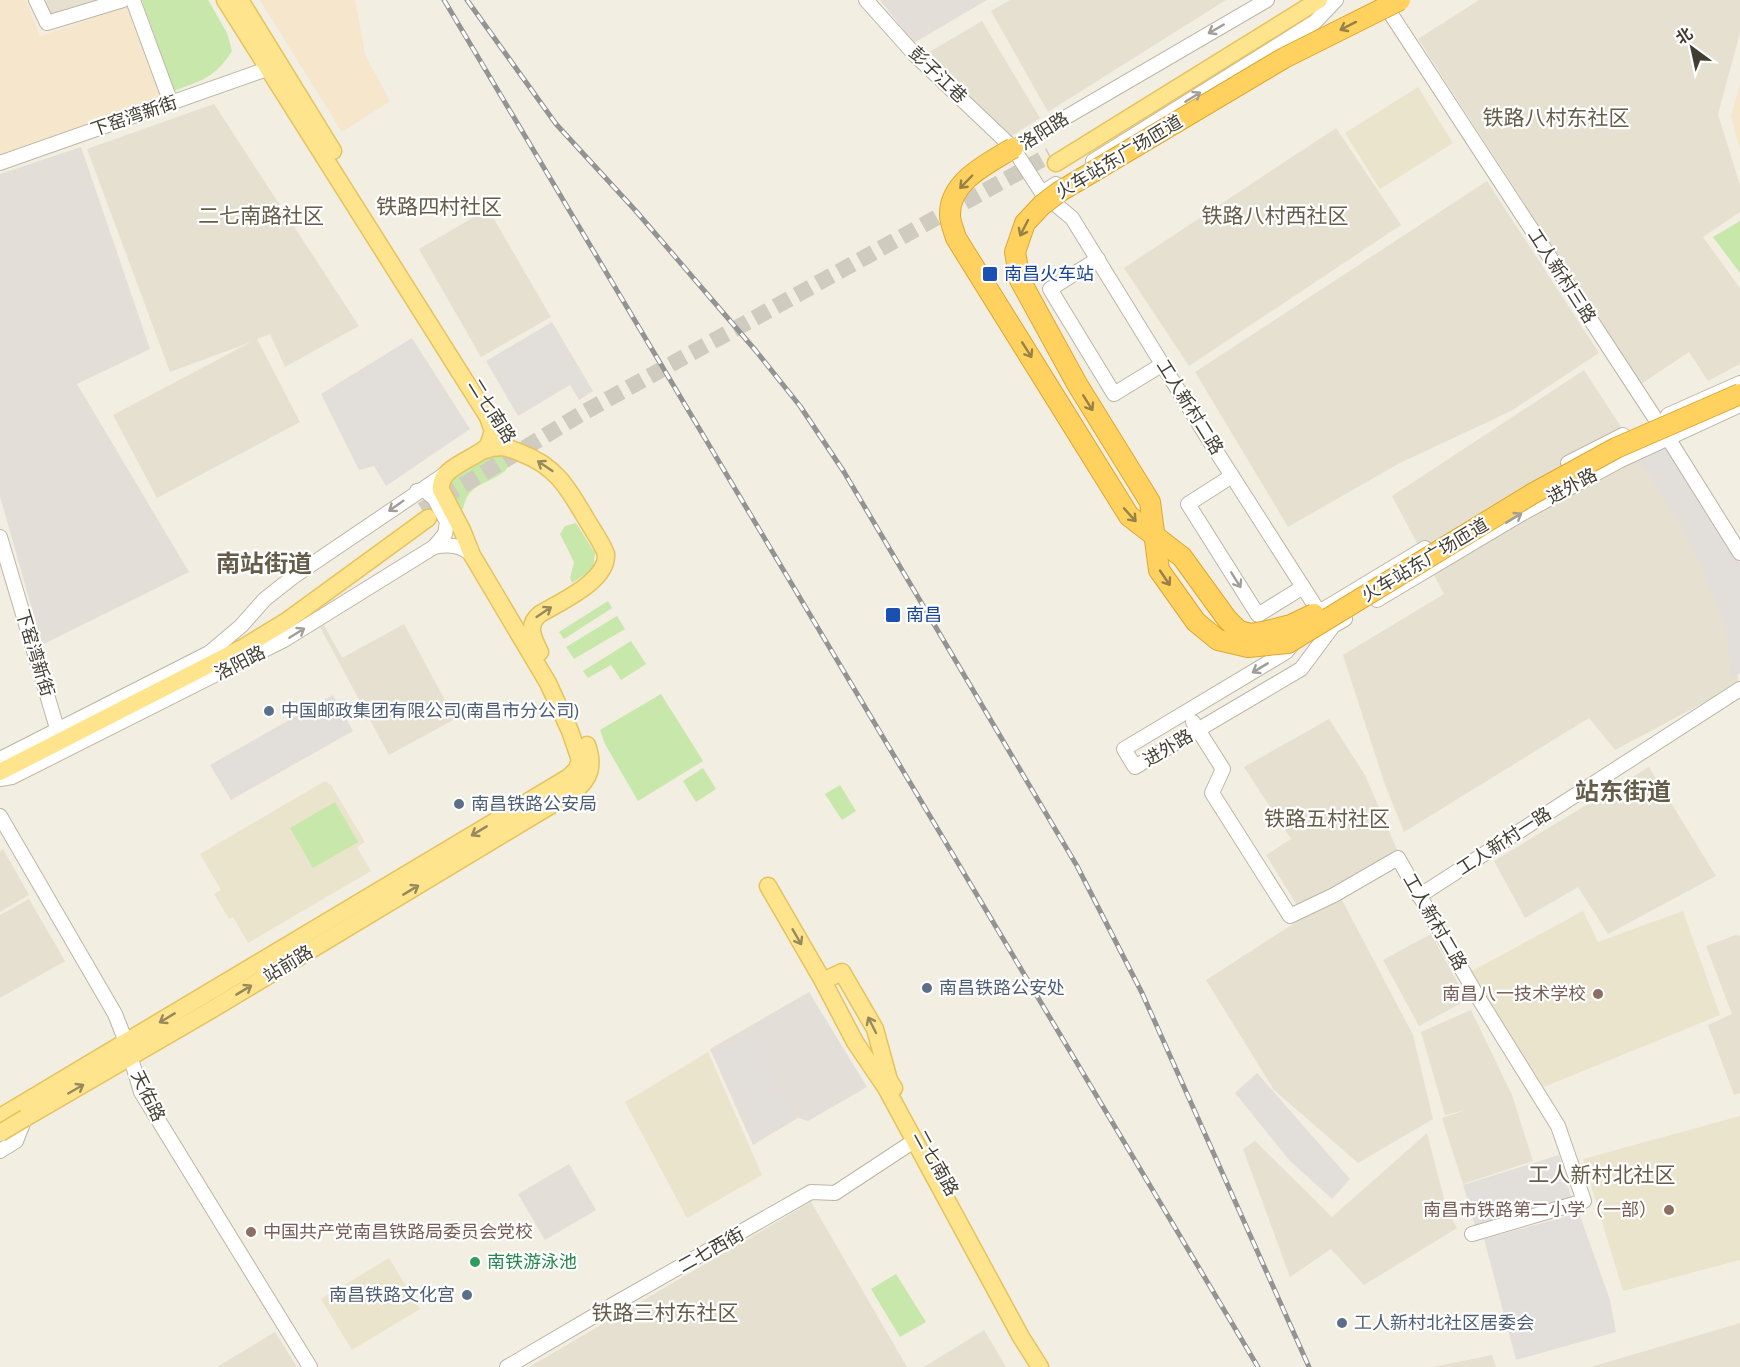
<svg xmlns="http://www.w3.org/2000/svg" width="1740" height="1367" viewBox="0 0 1740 1367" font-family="'Archivo Narrow','Noto Sans SC',sans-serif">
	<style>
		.residential { fill: #e6e0d0 }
		.commercial { fill: #f5e6cc }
		.industrial { fill: #e3dfd8 }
		.education { fill: #ebe4cc }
		.green { fill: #c8e7aa }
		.parking { fill: #e2dfdb }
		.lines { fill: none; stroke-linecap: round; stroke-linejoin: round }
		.major-tunnel { stroke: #cfcbbf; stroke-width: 16; stroke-dasharray: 16 8; stroke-linecap: butt }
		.minor-casing { stroke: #bdb6a5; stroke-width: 16 }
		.major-casing { stroke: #e5c35d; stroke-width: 19 }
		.minor { stroke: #fff; stroke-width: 14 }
		.major { stroke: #ffe48e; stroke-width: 16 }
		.rail-casing { stroke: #939393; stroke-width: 5 }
		.rail { stroke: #fff; stroke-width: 3; stroke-dasharray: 9; stroke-linecap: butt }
		.major-bridge-casing { stroke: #e5c35d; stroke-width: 19; stroke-linecap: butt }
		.highway-bridge-casing { stroke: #dfa72f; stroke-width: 22; stroke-linecap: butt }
		.major-bridge { stroke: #ffe48e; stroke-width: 16 }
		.highway-bridge { stroke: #ffd260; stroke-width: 20 }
		.oneway { stroke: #988147 }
		.oneway2 { stroke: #a19e99 }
		.oneway3 { stroke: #98895c }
		.transit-dot { fill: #1a4fb4; stroke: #fff; stroke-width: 2 }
		.service-dot { fill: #5c6f8a; stroke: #fff; stroke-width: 2 }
		.education-dot { fill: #8d6e63; stroke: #fff; stroke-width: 2 }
		.leisure-dot { fill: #2e9e5b; stroke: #fff; stroke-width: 2 }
		.labels { text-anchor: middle; stroke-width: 4.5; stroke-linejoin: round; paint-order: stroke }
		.street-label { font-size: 18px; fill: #433e33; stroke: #fff }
		.transit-label { font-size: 18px; fill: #164399; stroke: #fff; text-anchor: start }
		.service-label { font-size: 18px; fill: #4e5e75; stroke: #fff; text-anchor: start }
		.education-label { font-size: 18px; fill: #785e54; stroke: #fff; text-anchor: end }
		.leisure-label { font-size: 18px; fill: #27864d; stroke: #fff; text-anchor: start }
		.quarter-label { font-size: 21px; fill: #665c4a; stroke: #fff }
		.district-label { font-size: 24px; font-weight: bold; fill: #665c4a; stroke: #fff }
	</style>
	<rect width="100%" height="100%" fill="#f2eee2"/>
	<!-- residential -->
	<g class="residential">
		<path d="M42 0H114L53 27Z"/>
		<path d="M1010 0H1226L1048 112 991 11Z"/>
		<path d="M1479 0H1740V33L1718 114 1740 185V212L1703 237 1740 288V364L1708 381 1689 352 1641 384 1418 39Z"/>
		<path d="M982 21 1040 118 1010 137 924 55Z"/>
		<path d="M214 104 359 326 285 367 270 334 257 339 300 422 157 498 113 415 251 342 170 372 87 149Z"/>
		<path d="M1336 128 1401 225 1189 366 1124 268Z"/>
		<path d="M1487 181 1599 353 1511 411 1400 463 1288 527 1195 372Z"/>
		<path d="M488 209 551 317 481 357 419 249Z"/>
		<path d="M1584 370 1698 545 1730 628 1739 684 1615 750 1589 718 1404 832 1384 782 1343 655 1444 594 1392 496Z"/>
		<path d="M404 624 455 719 389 755 320 627 324 625 342 658Z"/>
		<path d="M1329 719 1365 775 1401 859 1341 898 1413 1035 1433 1119 1358 1163 1274 1090 1206 980 1304 917 1266 855 1291 839 1244 767Z"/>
		<path d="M1649 767 1716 876 1608 934 1578 887 1525 918 1494 861Z"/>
		<path d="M3 849 29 895 0 912V851Z"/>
		<path d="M29 899 65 961 0 998V915Z"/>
		<path d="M1431 934 1467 1000 1419 1026 1383 960Z"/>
		<path d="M1736 935 1740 936V1093L1734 1095 1708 1025 1732 1014 1706 946Z"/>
		<path d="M1471 1010 1512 1095 1533 1161 1463 1184 1442 1118 1466 1110 1445 1115 1421 1032Z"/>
		<path d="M1427 1133 1447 1210 1457 1228 1364 1285 1331 1249 1290 1277 1243 1149 1255 1141 1332 1217Z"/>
		<path d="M811 1202 907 1367H529Z"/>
		<path d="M1740 1323V1367H1591Z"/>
		<path d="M984 1330 1006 1367H924Z"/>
		<path d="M275 1332 297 1367H217Z"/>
		<path d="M1492 1355 1496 1367H1433Z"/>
	</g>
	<!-- commercial -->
	<g class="commercial">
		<path d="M0 0H26L40 36 129 6 165 101 0 159Z"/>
		<path d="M260 0H355L365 55 390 101 342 132Z"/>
		<path d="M1740 84V150L1731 116Z"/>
	</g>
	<!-- industrial -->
	<g class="industrial">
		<path d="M880 0H987L914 43Z"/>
		<path d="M81 147 150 349 77 384 189 572 42 645 0 496V174Z"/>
		<path d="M809 992 867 1087 808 1121 798 1118 753 1145 710 1049Z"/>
		<path d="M569 1164 596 1210 545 1240 518 1194Z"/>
	</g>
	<!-- education -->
	<g class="education">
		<path d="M1418 87 1453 143 1380 189 1345 133Z"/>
		<path d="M325 781 331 785 365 842 357 847 371 871 248 943 233 917 229 919 214 894 221 890 200 854Z"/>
		<path d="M1583 911 1598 942 1683 911 1720 1015 1544 1087 1470 972Z"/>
		<path d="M708 1052 762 1175 687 1218 625 1102Z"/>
		<path d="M1740 1116V1260L1623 1291 1583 1159Z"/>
		<path d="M389 1258 420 1309 352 1350 321 1299Z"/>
	</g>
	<!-- green -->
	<g class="green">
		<path d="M142 0H208L227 33 232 51C215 78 202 80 174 91Z"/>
		<path d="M1740 221V273L1713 237Z"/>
		<path d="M502 452C524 472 486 479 474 489 467 494 465 501 463 509L457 512 445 495C447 490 448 484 451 481 460 469 488 455 502 452Z"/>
		<path d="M576 523 595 553 593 569 572 583 570 578 574 562 560 534 565 526Z"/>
		<path d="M608 601 612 608 564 639 559 632Z"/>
		<path d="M617 616 625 629 574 659 566 647Z"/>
		<path d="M631 641 646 664 621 680 611 665 588 678 583 671Z"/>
		<path d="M661 694 703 761 638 801 605 744 600 730Z"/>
		<path d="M703 768 716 789 696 802 683 781Z"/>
		<path d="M840 785 856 811 842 820 825 794Z"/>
		<path d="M335 802 358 842 313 868 290 828Z"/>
		<path d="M896 1274 926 1322 900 1337 871 1289Z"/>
	</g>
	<!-- parking -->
	<g class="parking">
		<path d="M552 322 593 391 579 400 570 385 518 416 486 361Z"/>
		<path d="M412 338 470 429 386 486 374 466 359 470 321 394Z"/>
		<path d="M1663 443 1740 563V673L1731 679 1726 627 1704 573 1685 532 1636 455Z"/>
		<path d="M333 695 353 731 231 800 210 765Z"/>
		<path d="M746 1031 795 1117 763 1136 713 1051Z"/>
		<path d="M1257 1073 1350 1179 1332 1199 1290 1161 1235 1093Z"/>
		<path d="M1559 1155 1572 1200 1476 1229 1463 1185Z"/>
		<path d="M1579 1213 1610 1300 1616 1332 1516 1360 1484 1239Z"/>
	</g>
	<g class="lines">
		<!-- major-tunnel -->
		<path class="major-tunnel" d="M422 510 581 414 1050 155"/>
		<defs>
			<g id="minor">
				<path d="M36 0 47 23 123 0"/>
				<path d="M133 0 171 103"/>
				<path d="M866 0 916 56 1013 148"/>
				<path d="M1383 2 1668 438 1740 553"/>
				<path d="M1093 161 1315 22 1336 0"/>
				<path d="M0 163 267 69"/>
				<path d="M1056 184 1042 193 1013 148 1267 0"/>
				<path d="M1043 194 1072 218 1209 440 1319 612 1325 618"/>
				<path d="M1098 259 1050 289 1114 394 1163 364"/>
				<path d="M1668 415 1740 383"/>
				<path d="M1568 463 1623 435"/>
				<path d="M1232 476 1188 504 1258 615 1303 587"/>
				<path d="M417 491 424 490 434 498 447 522 445 534 434 547"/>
				<path d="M0 537 59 735"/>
				<path d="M1377 600 1523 513 1619 461 1740 405"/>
				<path d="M1311 622 1319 612 1425 548"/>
				<path d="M1295 641 1286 652 1124 749 1135 767 1301 669 1333 626 1345 619"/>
				<path d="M1193 722 1223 769 1212 793 1290 916 1334 895 1398 858 1476 994 1558 1126 1584 1201 1472 1234"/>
				<path d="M0 759 209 653 241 626 265 599 293 577 445 474"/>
				<path d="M0 779 12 777 284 640 434 547C449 544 461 545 472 555"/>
				<path d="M0 816 115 1014 126 1042 141 1092 310 1367"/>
				<path d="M1419 896 1740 689"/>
				<path d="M0 1151 16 1141 25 1118"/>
				<path d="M507 1367 616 1303 811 1192 835 1193 914 1141"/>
			</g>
			<g id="major">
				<path d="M240 0 333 151"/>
				<path d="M1056 163 1319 0"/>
				<path d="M485 450C499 445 508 447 521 453 558 467 569 490 588 522 594 532 602 543 606 554 608 581 560 602 540 614 526 625 533 638 540 652"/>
				<path d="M0 772 244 647 288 620 428 518"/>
				<path d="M768 886 823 981 855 1042 886 1088 1021 1337 1040 1367"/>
				<path d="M823 981 842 972 875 1029 889 1080 894 1088"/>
				<path d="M0 1117 569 777 577 769 580 760 570 731 548 683 472 555 462 530 441 490C438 467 474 460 488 446L493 431 488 417 225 0"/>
				<path d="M25 1118 211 1010 573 792C591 779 594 765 587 745"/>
			</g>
		</defs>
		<!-- minor casing -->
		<use href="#minor" class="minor-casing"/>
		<!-- major casing -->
		<use href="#major" class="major-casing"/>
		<!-- minor -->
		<use href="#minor" class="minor"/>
		<!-- major -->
		<use href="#major" class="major"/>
		<defs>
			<g id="rail">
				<path d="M444 0 1258 1367"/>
				<path d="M467 0 556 124 635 210 756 351 800 406 844 472 1077 866 1142 993 1309 1367"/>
			</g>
		</defs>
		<!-- rail casing -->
		<use href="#rail" class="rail-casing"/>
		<!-- rail -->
		<use href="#rail" class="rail"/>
		<defs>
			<path id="major-bridge" d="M0 1133 25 1118"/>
			<g id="highway-bridge">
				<path d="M1400 0 1284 58 1059 192 1042 205 1025 223 1015 252 1020 280 1077 384 1150 502 1159 570 1196 622 1218 640 1248 647 1288 643 1532 494 1616 448 1740 394"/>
				<path d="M1013 148C989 163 949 181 950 215 950 222 954 231 956 238L1129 516 1182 557 1227 619 1239 631 1251 634 1267 631 1291 625 1314 614"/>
			</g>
		</defs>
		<!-- major-bridge casing -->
		<use href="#major-bridge" class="major-bridge-casing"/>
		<!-- highway-bridge casing -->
		<use href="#highway-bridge" class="highway-bridge-casing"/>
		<!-- major-bridge -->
		<use href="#major-bridge" class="major-bridge"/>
		<!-- highway-bridge -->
		<use href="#highway-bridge" class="highway-bridge"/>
	</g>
	<!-- one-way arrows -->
	<defs><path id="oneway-shaft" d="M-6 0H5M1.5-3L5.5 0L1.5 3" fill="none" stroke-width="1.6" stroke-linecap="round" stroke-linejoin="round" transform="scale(1.5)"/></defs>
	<g class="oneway">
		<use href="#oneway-shaft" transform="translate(1348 26) rotate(153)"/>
		<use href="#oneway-shaft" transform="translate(966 182) rotate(134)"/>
		<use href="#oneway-shaft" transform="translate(1024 228) rotate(117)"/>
		<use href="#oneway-shaft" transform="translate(1027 350) rotate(58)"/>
		<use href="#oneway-shaft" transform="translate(1088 403) rotate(58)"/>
		<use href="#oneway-shaft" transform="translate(1130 515) rotate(48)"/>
		<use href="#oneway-shaft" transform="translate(1165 578) rotate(56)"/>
	</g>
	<g class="oneway2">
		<use href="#oneway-shaft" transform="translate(1216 29) rotate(150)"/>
		<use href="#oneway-shaft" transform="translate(1193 97) rotate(-32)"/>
		<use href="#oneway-shaft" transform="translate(396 506) rotate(145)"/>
		<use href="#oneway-shaft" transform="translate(1514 518) rotate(-31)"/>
		<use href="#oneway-shaft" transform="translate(1236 580) rotate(58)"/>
		<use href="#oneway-shaft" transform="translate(297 633) rotate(-32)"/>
		<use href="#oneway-shaft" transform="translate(1260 668) rotate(149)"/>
	</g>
	<g class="oneway3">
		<use href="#oneway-shaft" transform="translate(545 466) rotate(-146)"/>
		<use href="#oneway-shaft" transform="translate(544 612) rotate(-34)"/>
		<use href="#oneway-shaft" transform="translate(479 831) rotate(149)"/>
		<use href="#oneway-shaft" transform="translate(411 890) rotate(-31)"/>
		<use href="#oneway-shaft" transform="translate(797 937) rotate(60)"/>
		<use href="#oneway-shaft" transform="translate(244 990) rotate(-31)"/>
		<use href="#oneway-shaft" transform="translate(167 1018) rotate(149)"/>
		<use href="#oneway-shaft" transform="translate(872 1025) rotate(-117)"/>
		<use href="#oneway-shaft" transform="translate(76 1089) rotate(-30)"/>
	</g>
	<!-- markers -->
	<g class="transit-dot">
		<rect x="982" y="266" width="16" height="16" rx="3"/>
		<rect x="885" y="607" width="16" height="16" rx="3"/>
	</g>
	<g class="service-dot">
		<circle cx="269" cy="711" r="6"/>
		<circle cx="459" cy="804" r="6"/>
		<circle cx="927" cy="988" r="6"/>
		<circle cx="467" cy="1295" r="6"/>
		<circle cx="1342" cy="1323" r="6"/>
	</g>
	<g class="education-dot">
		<circle cx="1598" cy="994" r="6"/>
		<circle cx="1669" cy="1210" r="6"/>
		<circle cx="251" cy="1232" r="6"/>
	</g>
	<circle class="leisure-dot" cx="475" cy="1262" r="6"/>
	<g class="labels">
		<!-- street labels -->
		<g class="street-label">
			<text transform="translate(938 75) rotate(44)" y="6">彭子江巷</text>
			<text transform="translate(134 116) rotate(-19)" y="6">下窑湾新街</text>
			<text transform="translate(1044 131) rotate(-32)" y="6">洛阳路</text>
			<text transform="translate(1119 157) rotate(-31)" y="6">火车站东广场匝道</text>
			<text transform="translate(1562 276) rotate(57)" y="6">工人新村三路</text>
			<text transform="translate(1190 407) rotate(58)" y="6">工人新村二路</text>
			<text transform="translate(492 411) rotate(58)" y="6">二七南路</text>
			<text transform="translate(1572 486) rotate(-29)" y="6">进外路</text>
			<text transform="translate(1425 560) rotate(-31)" y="6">火车站东广场匝道</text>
			<text transform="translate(35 653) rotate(73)" y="6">下窑湾新街</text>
			<text transform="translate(240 663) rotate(-27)" y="6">洛阳路</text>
			<text transform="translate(1168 748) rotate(-31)" y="6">进外路</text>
			<text transform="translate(1504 841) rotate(-33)" y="6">工人新村一路</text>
			<text transform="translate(1435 922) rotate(60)" y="6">工人新村二路</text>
			<text transform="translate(288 964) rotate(-31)" y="6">站前路</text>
			<text transform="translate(148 1096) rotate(64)" y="6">天佑路</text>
			<text transform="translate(936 1163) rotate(61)" y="6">二七南路</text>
			<text transform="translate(711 1250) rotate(-29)" y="6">二七西街</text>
		</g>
		<!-- transit labels -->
		<g class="transit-label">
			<text x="1004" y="280">南昌火车站</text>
			<text x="906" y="621">南昌</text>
		</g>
		<!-- service labels -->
		<g class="service-label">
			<text x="281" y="717">中国邮政集团有限公司(南昌市分公司)</text>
			<text x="471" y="810">南昌铁路公安局</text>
			<text x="939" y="994">南昌铁路公安处</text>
			<text x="455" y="1301" text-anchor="end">南昌铁路文化宫</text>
			<text x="1354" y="1329">工人新村北社区居委会</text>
		</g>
		<!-- education labels -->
		<g class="education-label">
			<text x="1586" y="1000">南昌八一技术学校</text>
			<text x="1657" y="1216">南昌市铁路第二小学（一部）</text>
			<text x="263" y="1238" text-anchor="start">中国共产党南昌铁路局委员会党校</text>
		</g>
		<!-- leisure labels -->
		<g class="leisure-label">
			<text x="487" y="1268">南铁游泳池</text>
		</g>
		<!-- quarter labels -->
		<g class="quarter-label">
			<text x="1556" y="125">铁路八村东社区</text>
			<text x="439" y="214">铁路四村社区</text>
			<text x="261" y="223">二七南路社区</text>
			<text x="1275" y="223">铁路八村西社区</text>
			<text x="1327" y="826">铁路五村社区</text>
			<text x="1602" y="1182">工人新村北社区</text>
			<text x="665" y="1320">铁路三村东社区</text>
		</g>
		<!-- district labels -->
		<g class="district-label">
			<text x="264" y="572">南站街道</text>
			<text x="1623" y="800">站东街道</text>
		</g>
	</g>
	<!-- north arrow -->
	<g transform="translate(1692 48) rotate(327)" stroke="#ffffff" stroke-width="4.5" paint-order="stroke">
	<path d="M0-4.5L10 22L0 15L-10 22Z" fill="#433e33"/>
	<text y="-9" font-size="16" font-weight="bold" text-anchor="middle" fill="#433e33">北</text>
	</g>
</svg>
